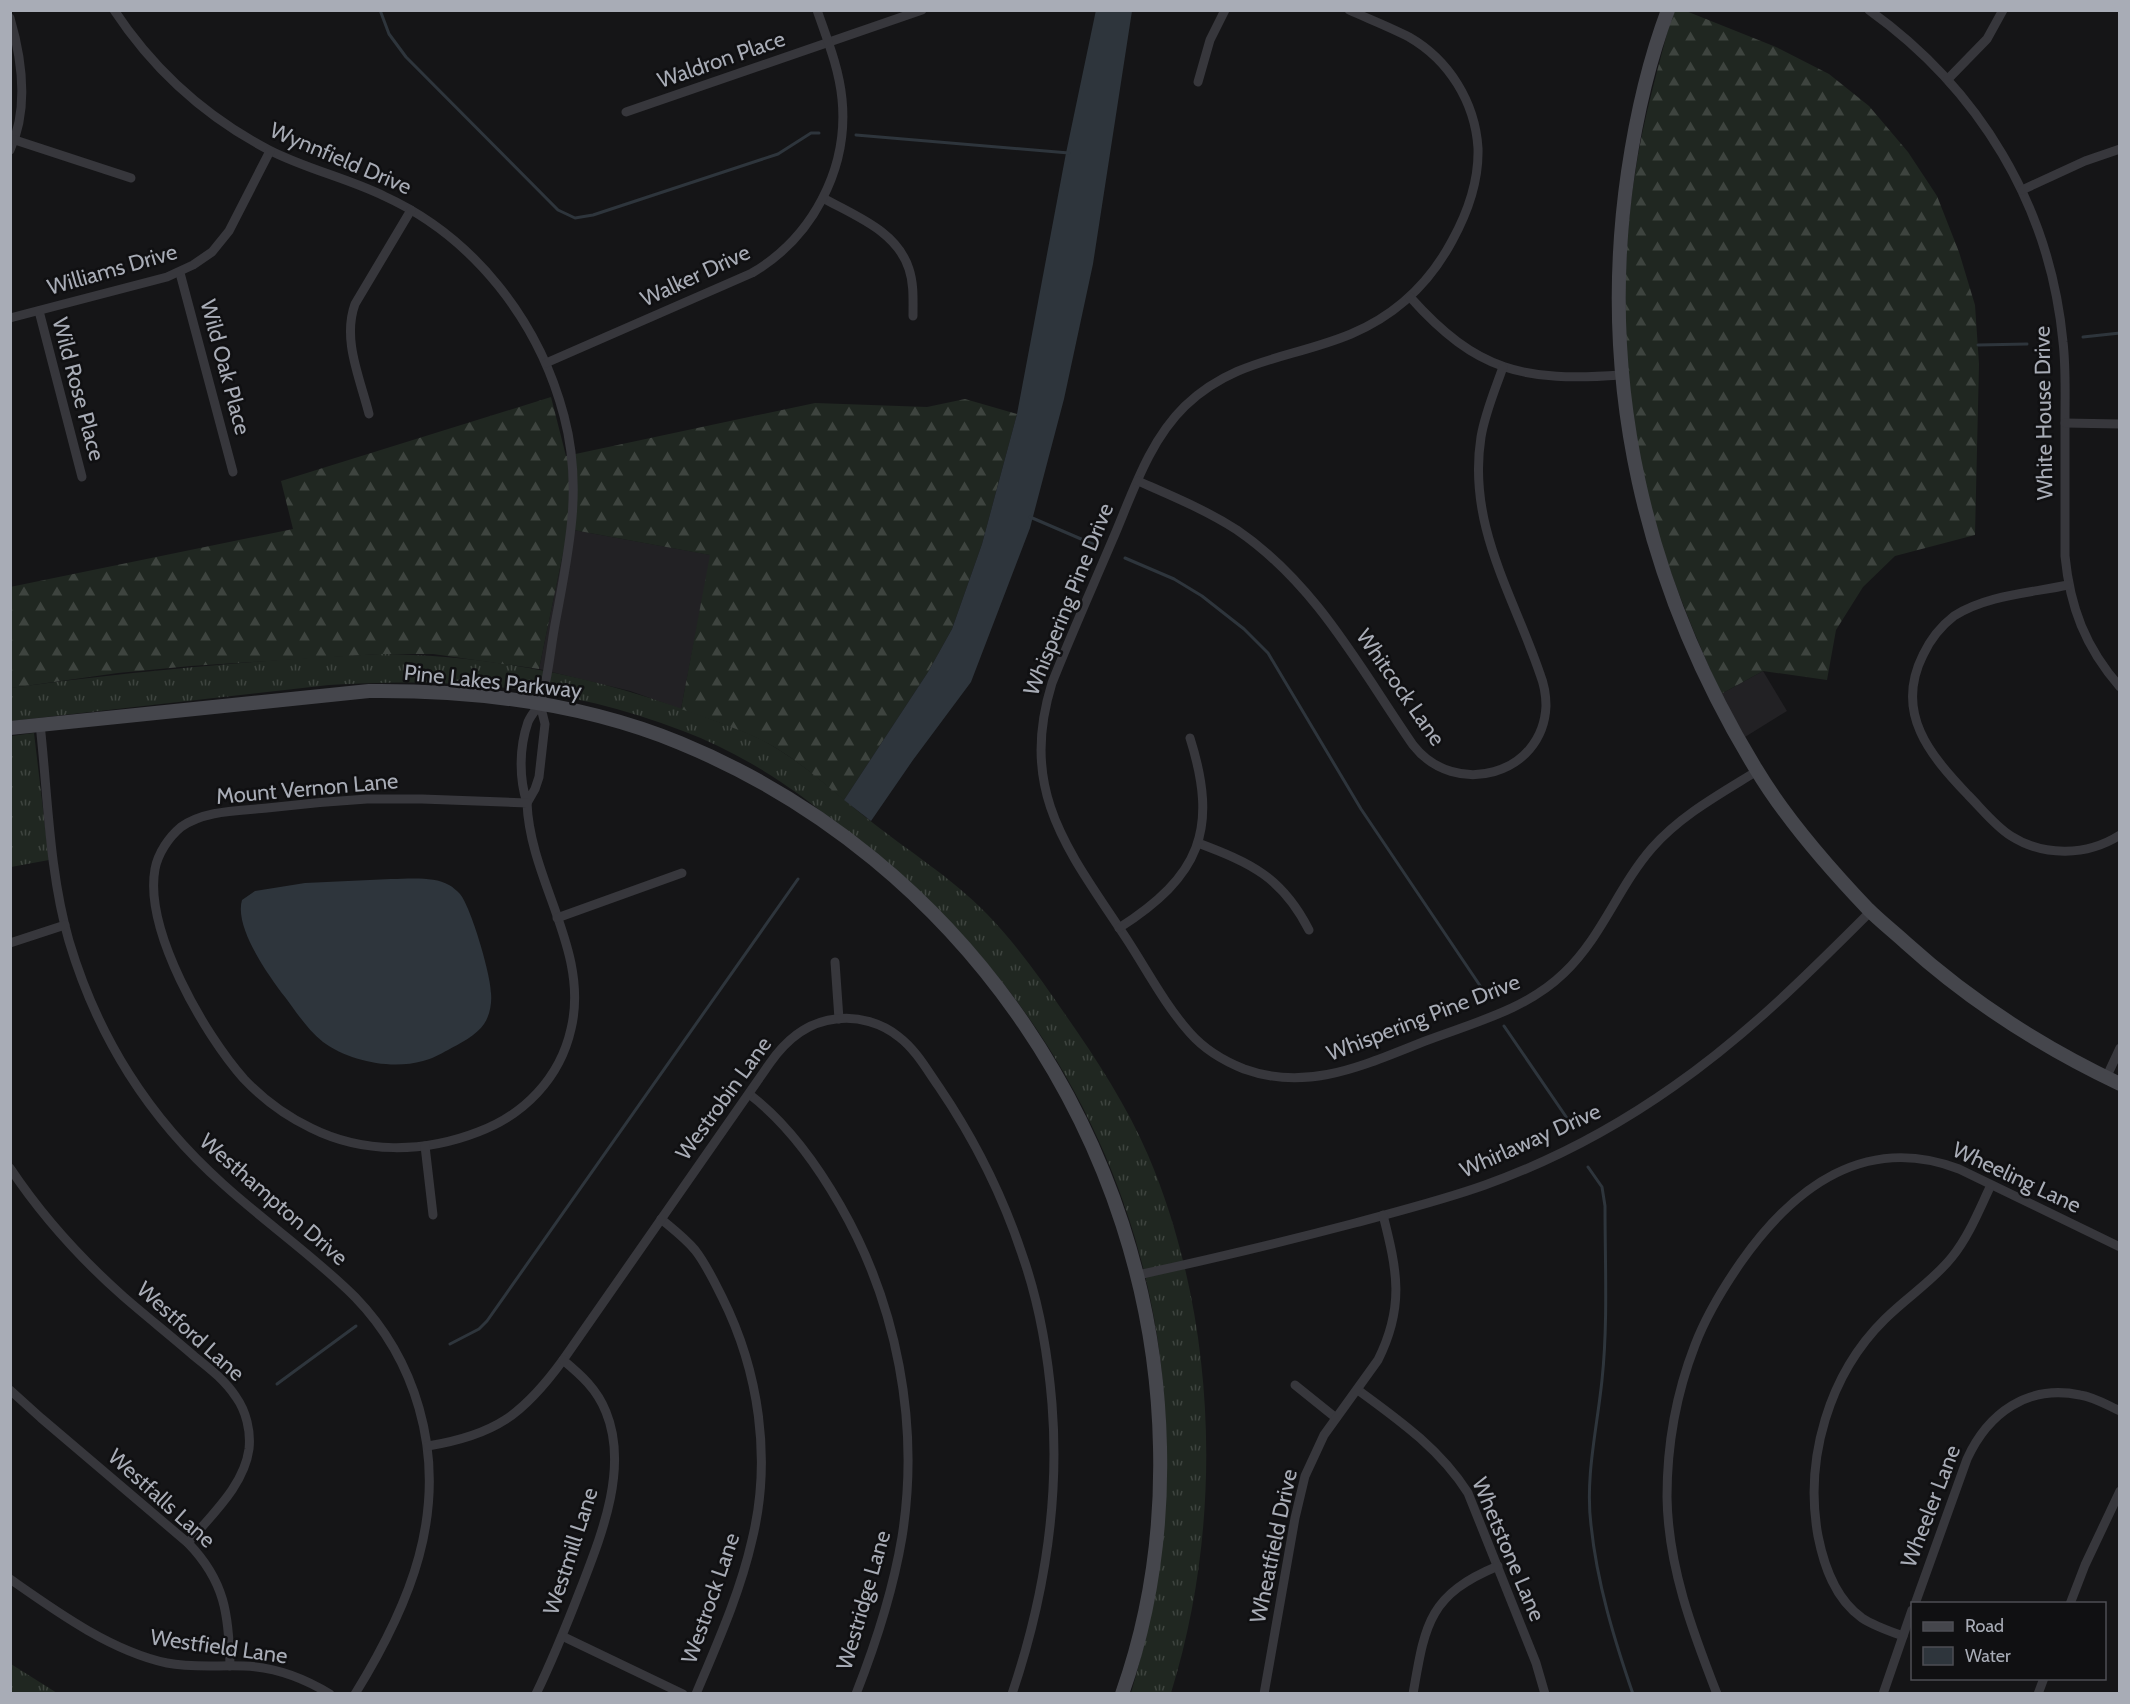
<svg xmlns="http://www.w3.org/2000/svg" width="2130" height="1704" viewBox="0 0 2130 1704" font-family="Cabin,sans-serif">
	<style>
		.built { fill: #222124 }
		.grass { fill: url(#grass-tufts) }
		.forest { fill: url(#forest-firs) }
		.water { fill: #2e353c }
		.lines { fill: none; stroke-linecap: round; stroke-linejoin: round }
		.stream { stroke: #2e353c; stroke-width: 3 }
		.street { stroke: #37373c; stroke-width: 9 }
		.secondary { stroke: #45464c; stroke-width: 14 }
		.labels { text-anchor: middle; stroke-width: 5; stroke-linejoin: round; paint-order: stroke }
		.street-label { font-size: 22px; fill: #a8acb6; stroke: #101012 }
	</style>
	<defs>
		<pattern id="grass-tufts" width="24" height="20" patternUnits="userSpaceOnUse" patternTransform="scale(1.5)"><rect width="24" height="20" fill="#202721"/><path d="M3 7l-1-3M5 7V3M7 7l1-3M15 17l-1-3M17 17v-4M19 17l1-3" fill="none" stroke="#3e443f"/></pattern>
		<pattern id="forest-firs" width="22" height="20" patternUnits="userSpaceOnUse" patternTransform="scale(1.5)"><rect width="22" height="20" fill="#202721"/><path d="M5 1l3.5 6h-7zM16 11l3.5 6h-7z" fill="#3e443f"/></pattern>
	</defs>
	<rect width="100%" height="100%" fill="#151517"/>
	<!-- built -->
	<g class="built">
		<path d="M568 529 711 555 681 709 630 691 539 669Z"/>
		<path d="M1763 671 1787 711 1745 737 1721 694Z"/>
	</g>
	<!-- grass -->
	<g class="grass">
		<path d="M380 654C488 655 593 676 694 713 720 723 747 731 771 745 807 766 836 794 868 819 908 851 951 877 987 914 1017 945 1043 982 1067 1017 1097 1060 1127 1106 1148 1155 1218 1320 1224 1522 1171 1693H1131C1230 1363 1118 1029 839 825 825 815 811 803 797 793 762 768 723 746 683 731 567 686 452 677 329 685L11 721 10 688C133 671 256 660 380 654Z"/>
		<path d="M34 733 49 860 11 867V736Z"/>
		<path d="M11 1664 57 1693H11Z"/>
	</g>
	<!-- forest -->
	<g class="forest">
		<path d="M1673 11H1686L1776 47 1829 74 1869 106 1908 152 1937 196 1959 252 1975 305 1979 364 1975 535 1895 556 1863 587 1836 630 1827 680 1763 671 1721 694C1697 640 1674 586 1657 530 1624 422 1617 285 1635 174 1643 119 1659 65 1673 11Z"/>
		<path d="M551 397 566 456 815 403 927 407 965 399 1017 414 982 544 952 629 928 672 844 800C820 780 796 759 769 744 741 729 711 720 681 709L710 555 568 529 539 669 433 654H380L191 666 118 673 11 688 10 587 293 529 281 481Z"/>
	</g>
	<!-- water -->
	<g class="water">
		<path d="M1096 10 1132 11 1093 264 1064 399 1030 528 971 682 913 760 871 821 844 800 928 672 952 629 982 544 1017 414 1066 153Z"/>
		<path d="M391 879C408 879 434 876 449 885 453 887 457 891 460 894 471 907 491 975 491 993 492 1003 490 1015 484 1024 477 1035 459 1044 448 1050 440 1054 432 1059 423 1061 391 1070 349 1061 323 1042 308 1030 296 1012 285 997 268 975 234 927 242 900L255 891 305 883Z"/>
	</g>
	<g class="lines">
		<!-- stream -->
		<g class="stream">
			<path d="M380 10 389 34 406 57 558 210 575 218 593 215 778 154 811 133H819"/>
			<path d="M856 135 1069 153"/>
			<path d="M2083 337 2120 333"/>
			<path d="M1978 345 2027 344"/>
			<path d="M1030 517 1095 545"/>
			<path d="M1125 558 1174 579 1202 596 1244 629 1268 653 1361 809 1487 996"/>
			<path d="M1504 1026 1571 1124"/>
			<path d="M1588 1167 1602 1187 1605 1206C1605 1264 1608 1323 1602 1380 1597 1429 1585 1477 1591 1525 1597 1583 1614 1639 1633 1694"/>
			<path d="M450 1344 479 1329 487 1321 798 879"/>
			<path d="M277 1384 356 1326"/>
		</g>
		<!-- street -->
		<g class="street">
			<path d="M114 10C153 69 206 117 269 150 306 169 347 178 384 196 474 237 539 321 564 416 583 487 569 549 556 619 552 639 550 660 546 680 544 688 543 698 539 705 535 711 531 715 528 722 519 748 519 778 527 803L535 789 539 777 545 724 540 704"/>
			<path d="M1349 10C1369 19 1390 27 1409 37 1449 60 1475 102 1478 148 1479 181 1468 212 1452 241 1429 284 1396 315 1351 334 1291 359 1235 358 1185 406 1148 442 1132 495 1112 541 1092 588 1071 635 1052 683 1018 793 1069 851 1126 938 1147 970 1165 1005 1190 1033 1205 1050 1224 1061 1244 1069 1310 1093 1368 1063 1428 1040 1476 1022 1527 1009 1564 973 1602 937 1618 887 1652 848 1681 815 1720 794 1757 771"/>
			<path d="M1869 10C1979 89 2050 205 2063 342 2066 367 2065 393 2065 419 2065 465 2065 510 2065 556 2070 607 2085 647 2120 687"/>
			<path d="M10 18C22 59 29 109 10 150"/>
			<path d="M1948 79 1987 39 2003 10"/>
			<path d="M1198 82 1210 40 1225 10"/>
			<path d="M626 112 922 10"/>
			<path d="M15 140 131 178"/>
			<path d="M2022 190 2085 161 2120 149"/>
			<path d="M823 198C855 216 897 231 909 269 914 284 913 300 913 316"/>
			<path d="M180 273 233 472"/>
			<path d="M1410 297C1477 372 1524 382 1621 375"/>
			<path d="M39 311 82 477"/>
			<path d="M10 318 167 277 193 265 212 252 229 231 270 151"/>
			<path d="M546 363 752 273C812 238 849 169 842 99 839 68 827 39 817 10"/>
			<path d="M369 414C360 378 342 340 355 304L411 210"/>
			<path d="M2065 423 2120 424"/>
			<path d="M1138 481C1172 496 1206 510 1237 530 1316 584 1360 668 1413 745 1455 799 1543 775 1546 706 1546 695 1544 684 1540 674 1513 594 1467 525 1481 437 1485 413 1495 390 1503 367"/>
			<path d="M2068 585C2031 593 1987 595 1954 616 1941 626 1930 640 1923 655 1894 713 1930 755 1968 795 1982 809 1995 826 2011 836 2044 857 2087 856 2120 835"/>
			<path d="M40 724C48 796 49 872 69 941 83 988 103 1033 129 1074 155 1115 187 1152 223 1184 266 1223 314 1256 355 1297 386 1329 407 1366 419 1408 449 1512 410 1605 355 1694"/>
			<path d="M367 799H422L527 803C530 881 590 951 571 1029 560 1078 524 1115 478 1132 424 1153 363 1154 311 1128 286 1116 263 1099 244 1079 204 1034 144 930 155 869 158 853 169 837 181 827 205 810 239 811 267 808 300 804 333 801 367 799Z"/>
			<path d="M1198 843C1251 863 1282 877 1309 930"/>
			<path d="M557 918 682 873"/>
			<path d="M1119 928C1200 876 1219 830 1190 738"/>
			<path d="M10 943 65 925"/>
			<path d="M835 962 839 1019"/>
			<path d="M2106 1078 2120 1048"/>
			<path d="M749 1094C787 1123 816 1163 840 1205 897 1304 920 1424 902 1537 893 1591 876 1643 856 1694"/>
			<path d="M425 1146 433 1215"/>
			<path d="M10 1168C42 1216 81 1259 124 1297 147 1317 171 1336 194 1356 209 1368 225 1380 236 1397 246 1411 251 1431 249 1449 244 1486 211 1515 188 1543"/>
			<path d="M661 1219C673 1229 685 1238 695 1250 706 1264 714 1281 722 1297 759 1371 772 1459 752 1540 740 1593 717 1644 696 1694"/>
			<path d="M1138 1275C1211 1259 1283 1242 1355 1223 1399 1211 1443 1200 1485 1185 1552 1161 1616 1127 1674 1086 1747 1035 1808 974 1871 911"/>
			<path d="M1295 1385 1336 1418"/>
			<path d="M10 1390 41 1418 188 1543C225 1581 229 1615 230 1666"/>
			<path d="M1358 1390C1399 1420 1440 1449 1468 1493L1536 1663 1545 1694"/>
			<path d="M428 1446C495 1435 523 1415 563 1360L770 1063C786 1040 807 1022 836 1019 858 1016 882 1023 899 1037 916 1050 927 1070 939 1087 975 1140 1003 1196 1023 1257 1039 1303 1048 1355 1052 1404 1060 1504 1044 1599 1012 1694"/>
			<path d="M10 1579C57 1612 111 1651 167 1663 192 1668 218 1665 244 1666 274 1667 304 1678 330 1694"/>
			<path d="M1915 1604 1967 1459C1988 1413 2028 1384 2080 1395 2094 1397 2107 1405 2120 1411"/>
			<path d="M2070 1604 2085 1565 2120 1491"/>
			<path d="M562 1636 683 1694"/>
			<path d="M1903 1636C1889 1631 1874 1626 1862 1618 1835 1599 1824 1566 1818 1536 1804 1459 1829 1374 1885 1319 1907 1297 1933 1281 1952 1257 1969 1236 1979 1210 1991 1185"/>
			<path d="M536 1694C553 1659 567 1624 581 1588 601 1536 629 1468 606 1412 597 1389 581 1375 563 1360"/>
			<path d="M1264 1694 1295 1518 1305 1476 1324 1435 1378 1360C1405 1306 1397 1270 1383 1215"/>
			<path d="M1413 1694C1425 1625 1428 1595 1498 1566"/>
			<path d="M1717 1694C1692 1630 1668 1566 1667 1497 1667 1445 1676 1394 1695 1345 1706 1316 1723 1288 1741 1262 1793 1188 1865 1133 1959 1169L2120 1247"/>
			<path d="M1883 1694 1912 1610"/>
			<path d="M2038 1694 2044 1678"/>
		</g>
		<!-- secondary -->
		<g class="secondary">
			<path d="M1668 10C1648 63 1636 118 1628 172 1597 384 1645 587 1756 769 1786 819 1827 866 1868 909 1880 921 1894 932 1906 943 1970 1001 2042 1047 2120 1084"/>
			<path d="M10 728 369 691C472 690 583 703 680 743 964 860 1154 1141 1160 1447 1162 1531 1150 1615 1122 1694"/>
		</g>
	</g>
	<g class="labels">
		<!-- street labels -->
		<g class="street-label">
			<text transform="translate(721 59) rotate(-19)" y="8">Waldron Place</text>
			<text transform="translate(341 158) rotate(23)" y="8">Wynnfield Drive</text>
			<text transform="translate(112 269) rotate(-16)" y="8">Williams Drive</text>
			<text transform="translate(695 275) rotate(-25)" y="8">Walker Drive</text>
			<text transform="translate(226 367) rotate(75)" y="8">Wild Oak Place</text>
			<text transform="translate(79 389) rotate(75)" y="8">Wild Rose Place</text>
			<text transform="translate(2043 413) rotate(-91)" y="8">White House Drive</text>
			<text transform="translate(1068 599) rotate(-68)" y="8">Whispering Pine Drive</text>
			<text transform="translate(493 681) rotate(6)" y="8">Pine Lakes Parkway</text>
			<text transform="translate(1401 687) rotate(55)" y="8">Whitcock Lane</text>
			<text transform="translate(307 788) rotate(-5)" y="8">Mount Vernon Lane</text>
			<text transform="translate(1423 1017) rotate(-21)" y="8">Whispering Pine Drive</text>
			<text transform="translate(723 1098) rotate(-54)" y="8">Westrobin Lane</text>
			<text transform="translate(1530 1140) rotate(-24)" y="8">Whirlaway Drive</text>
			<text transform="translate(2017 1177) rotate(25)" y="8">Wheeling Lane</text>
			<text transform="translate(274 1199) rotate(41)" y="8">Westhampton Drive</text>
			<text transform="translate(191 1331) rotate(42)" y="8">Westford Lane</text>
			<text transform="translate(162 1498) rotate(42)" y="8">Westfalls Lane</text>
			<text transform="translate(1930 1506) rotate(-69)" y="8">Wheeler Lane</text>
			<text transform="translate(1273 1546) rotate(-78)" y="8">Wheatfield Drive</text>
			<text transform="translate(1509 1549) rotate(67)" y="8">Whetstone Lane</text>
			<text transform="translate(570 1551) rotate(-72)" y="8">Westmill Lane</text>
			<text transform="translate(710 1598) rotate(-71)" y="8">Westrock Lane</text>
			<text transform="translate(863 1600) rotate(-74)" y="8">Westridge Lane</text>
			<text transform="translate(219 1646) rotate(8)" y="8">Westfield Lane</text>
		</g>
	</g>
	<!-- border -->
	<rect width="2130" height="1704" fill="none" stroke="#a8acb6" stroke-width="24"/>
	<!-- legend -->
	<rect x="1911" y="1602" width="195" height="78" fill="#101012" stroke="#4d4e54" stroke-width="1.5"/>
	<rect x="1923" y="1622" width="30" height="9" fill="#45464c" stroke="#4d4e54" stroke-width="1.5"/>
	<text x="1965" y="1632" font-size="18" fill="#a8acb6">Road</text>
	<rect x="1923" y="1647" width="30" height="18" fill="#2e353c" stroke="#4d4e54" stroke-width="1.5"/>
	<text x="1965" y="1662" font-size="18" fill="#a8acb6">Water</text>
</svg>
